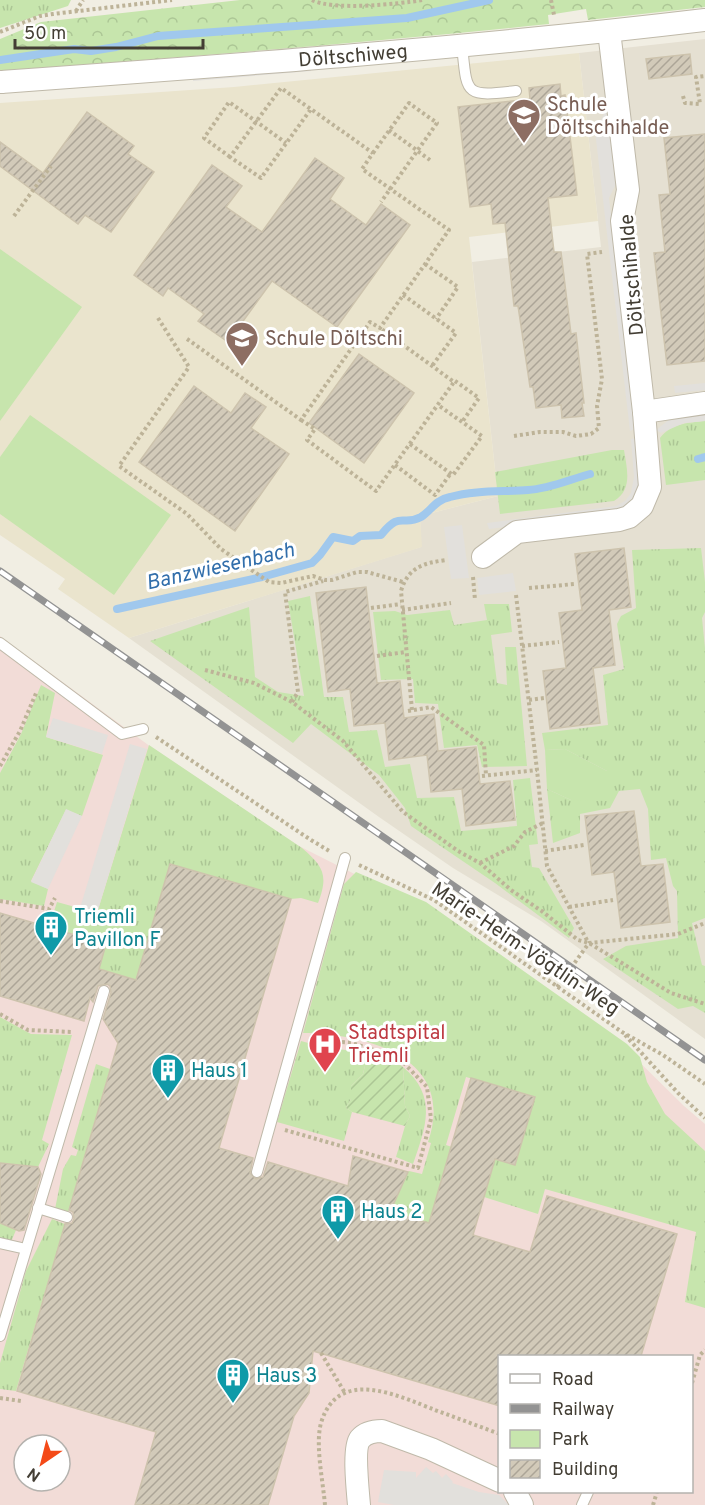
<svg xmlns="http://www.w3.org/2000/svg" width="705" height="1505" viewBox="0 0 705 1505" font-family="Overpass,sans-serif">
	<style>
		.residential { fill: #e5e0d2 }
		.education { fill: #eae4cd }
		.medical { fill: #f2dcd7; fill-rule: evenodd }
		.grass { fill: url(#grass-tufts) }
		.forest { fill: url(#forest-crowns) }
		.park { fill: #c7e5ad }
		.garden { fill: url(#garden-furrows) }
		.parking { fill: #e2e0dc }
		.lines { fill: none; stroke-linecap: round; stroke-linejoin: round }
		.stream { stroke: #a0c8ed; stroke-width: 8 }
		.building { fill: url(#building-hatch); stroke: #cdc3ad; stroke-width: 1.5 }
		.service-casing { stroke: #bfb9a9; stroke-width: 12 }
		.minor-casing { stroke: #bfb9a9; stroke-width: 24 }
		.path { stroke: #bdb398; stroke-width: 4; stroke-dasharray: 3 3; stroke-linecap: butt }
		.service { stroke: #fff; stroke-width: 10 }
		.minor { stroke: #fff; stroke-width: 22 }
		.rail-casing { stroke: #939393; stroke-width: 7 }
		.rail { stroke: #fff; stroke-width: 4.5; stroke-dasharray: 14; stroke-linecap: butt }
		.labels { text-anchor: middle; stroke-width: 6; stroke-linejoin: round; paint-order: stroke }
		.street-label { font-size: 20px; fill: #433e34; stroke: #fff }
		.education-label { font-size: 20px; fill: #785e54; stroke: #fff; text-anchor: start }
		.culture-label { font-size: 20px; fill: #0d838f; stroke: #fff; text-anchor: start }
		.health-label { font-size: 20px; fill: #be3a42; stroke: #fff; text-anchor: start }
		.water-label { font-size: 21px; font-style: italic; fill: #316eab; stroke: #fff }
	</style>
	<defs>
		<pattern id="grass-tufts" width="24" height="20" patternUnits="userSpaceOnUse" patternTransform="scale(1.5)"><rect width="24" height="20" fill="#c7e5ad"/><path d="M3 7l-1-3M5 7V3M7 7l1-3M15 17l-1-3M17 17v-4M19 17l1-3" fill="none" stroke="#acc695"/></pattern>
		<pattern id="forest-crowns" width="20" height="18" patternUnits="userSpaceOnUse" patternTransform="scale(1.5)"><rect width="20" height="18" fill="#c7e5ad"/><path d="M2 6a3 3 0 1 1 6 0M12 15a3 3 0 1 1 6 0" fill="none" stroke="#acc695"/></pattern>
		<pattern id="garden-furrows" width="10" height="10" patternUnits="userSpaceOnUse" patternTransform="scale(1.5)"><rect width="10" height="10" fill="#c7e5ad"/><path d="M-1 1l2-2M0 10L10 0M9 11l2-2" fill="none" stroke="#acc695"/></pattern>
		<pattern id="building-hatch" width="6" height="6" patternUnits="userSpaceOnUse" patternTransform="scale(1.5)"><rect width="6" height="6" fill="#d2cab9"/><path d="M-1 1l2-2M0 6l6-6M5 7l2-2" fill="none" stroke="#aca597"/></pattern>
	</defs>
	<rect width="100%" height="100%" fill="#f1eee3"/>
	<!-- residential -->
	<path class="residential" d="M705 39V1039L541 921 453 868 379 817 129 638 421 547 420 516 498 496 472 262 601 247 579 53Z"/>
	<!-- education -->
	<path class="education" d="M579 53 598 221 469 237 498 496 420 516 422 547 129 638 58 589 65 579 0 535V103L234 87Z"/>
	<!-- medical -->
	<path class="medical" d="M0 636 151 747 297 845 428 911 617 1040 684 1106 705 1124V1505H0ZM500 1356H692V1492H500ZM24 1445H60V1481H24Z"/>
	<!-- grass -->
	<g class="grass">
		<path d="M0 0H71L68 6 0 28Z"/>
		<path d="M705 421V480L666 485 660 438C672 423 687 423 705 421Z"/>
		<path d="M612 450H624C627 469 633 490 614 501L500 514 495 472Z"/>
		<path d="M701 548 705 582V612L702 618 705 648V918L692 923 702 965 705 966V1013L693 1006 678 1009 603 959 626 946 678 938 677 891 673 886 666 858 651 860 648 809 640 789 619 791 610 808 580 814V833L553 843 547 789 571 800H607V771L565 749 545 750 542 733 608 725 603 675 624 669 617 624 621 616 636 608 632 550Z"/>
		<path d="M310 596 324 697H343L349 732 377 730 385 767 410 764 417 798 454 797 461 831 517 826 513 780 530 778 538 844 529 845 532 867 539 868 574 928 569 938 495 883 411 826 405 808 379 775 311 724 293 743 150 641 249 607 255 677 278 692 304 696 288 601Z"/>
		<path d="M484 604H509L512 632 491 635 497 683 507 685 505 647H516L527 766 482 767 477 745 444 748 438 704 415 703 413 679 381 680 373 612 395 611 407 615 450 610 454 625 487 620Z"/>
		<path d="M41 685 55 693 46 737 103 755 82 816 66 810 31 881 48 889 44 906 0 899V773L21 734Z"/>
		<path d="M149 745 302 848C323 866 329 875 318 903L301 898 291 899 170 864 136 980 99 969 106 944 49 927 57 902 97 913Z"/>
		<path d="M356 872 426 902 627 1044 640 1057 647 1082 665 1114 705 1151V1308L685 1302 696 1232 545 1189 538 1214 484 1197 495 1159 515 1165 535 1097 466 1077 446 1145 452 1147 429 1223 390 1212 408 1172 409 1171 422 1174 431 1143 428 1142C457 1058 368 1034 303 1033L344 884Z"/>
		<path d="M0 1017 31 1034 72 1035 42 1140 49 1144 38 1167 0 1163Z"/>
		<path d="M301 1041 323 1047 368 1053 363 1074 351 1086V1099L346 1108 352 1112 344 1141 277 1122Z"/>
		<path d="M96 1064 110 1069 68 1213 55 1209 63 1169 71 1155 76 1156 78 1150 72 1147Z"/>
		<path d="M403 1067C438 1096 426 1127 413 1164L396 1157 405 1126 410 1116 405 1106Z"/>
		<path d="M52 1219 65 1224 16 1391 0 1389V1363L26 1271Z"/>
		<path d="M0 1223 16 1230 11 1242 0 1240Z"/>
	</g>
	<!-- forest -->
	<path class="forest" d="M240 0H705V7L588 20 586 9 548 15 549 24C366 43 183 57 0 71V39L41 22Z"/>
	<!-- park -->
	<g class="park">
		<path d="M0 249 82 307 0 421Z"/>
		<path d="M30 415 171 515 114 595 0 514V457Z"/>
		<path d="M565 749 607 771V801L571 800 547 789 545 750Z"/>
	</g>
	<!-- garden -->
	<path class="garden" d="M368 1053 391 1058 403 1067 405 1106 410 1116 405 1126 352 1112 346 1108 351 1099V1086L363 1074Z"/>
	<!-- parking -->
	<g class="parking">
		<path d="M310 63 311 71 193 81V73Z"/>
		<path d="M606 110 617 182 609 198 637 428 630 431 595 131Z"/>
		<path d="M705 383V390L675 393 674 386Z"/>
		<path d="M705 412V421L684 423 661 433 656 430 670 419Z"/>
		<path d="M638 438 640 490 627 508 597 516 489 529 487 523 616 506 625 501 631 493 634 477 631 439Z"/>
		<path d="M462 525 469 578 451 579 444 527Z"/>
		<path d="M513 573 516 591 479 595 477 578Z"/>
		<path d="M53 718 108 735 102 754 46 737Z"/>
		<path d="M130 744 147 749 97 913 80 908Z"/>
		<path d="M66 809 82 816 48 889 31 882Z"/>
		<path d="M426 1467 433 1473 436 1471 442 1478 446 1474 453 1482 452 1483 479 1492 499 1495 509 1505H394L378 1502 384 1470 416 1472V1478Z"/>
	</g>
	<g class="lines">
		<!-- stream -->
		<g class="stream">
			<path d="M0 60 74 49 91 51 116 47 158 36 407 18 489 0"/>
			<path d="M698 459 705 457"/>
			<path d="M117 609 262 577 312 563 320 555 333 537 353 541 360 536 381 535C401 510 402 527 421 517 431 511 435 500 450 497 475 490 503 492 528 490 549 489 571 479 590 474"/>
		</g>
	</g>
	<!-- building -->
	<g class="building">
		<path d="M690 54 692 74 649 79 646 59Z"/>
		<path d="M560 84 561 96 565 95 577 195 548 198 554 252H561L571 334 576 333 584 403H582L584 416 562 418 561 405 536 408 533 387H530L518 306H514L505 223 493 224 491 204 470 207 458 107 530 99 529 88Z"/>
		<path d="M87 112 134 146 128 154 154 172 111 232 85 215 78 224 0 166V142L43 173Z"/>
		<path d="M705 134V361L667 365 654 253 665 252 659 195 670 194 664 138Z"/>
		<path d="M315 158 344 178 330 199 366 225 381 204 410 225 337 327 272 281 228 342 198 321 204 314 168 288 163 296 134 275 212 165 242 186 226 207 262 232Z"/>
		<path d="M359 354 414 393 364 463 309 423Z"/>
		<path d="M194 386 231 413 245 393 266 407 251 428 289 454 235 531 139 462Z"/>
		<path d="M624 548 631 607 609 610 615 665 593 668 600 723 550 729 543 671 566 668 559 613 582 610 575 554Z"/>
		<path d="M366 587 377 683 400 681 404 718 434 714 438 751 476 747 480 784 510 781 515 820 466 826 462 789 431 792 427 755 389 760 385 723 354 726 350 689 328 692 316 593Z"/>
		<path d="M634 811 641 866 663 864 670 922 621 928 614 872 592 875 585 816Z"/>
		<path d="M170 864 291 899 219 1148 253 1158 250 1173 256 1179 263 1177 268 1162 348 1186 353 1156 408 1172 390 1212 429 1223 471 1078 535 1097 515 1165 495 1159 473 1235 530 1252 547 1196 677 1234 641 1356H500V1406L313 1351 309 1393 294 1416 268 1505H135L156 1432 17 1391 65 1224 72 1223 74 1219 73 1212 69 1210 118 1043 103 1019 111 993 110 986 107 984 98 986 93 1002 90 998 84 1021 0 996V913L106 944 99 969 136 980Z"/>
		<path d="M0 1163 38 1167 41 1174 24 1230 19 1231 0 1223Z"/>
	</g>
	<g class="lines">
		<defs>
			<g id="service">
				<path d="M462 45C467 95 464 97 516 91"/>
				<path d="M0 643 122 734 143 729"/>
				<path d="M257 1172 345 858"/>
				<path d="M38 1208 67 1217"/>
				<path d="M0 1243 26 1249"/>
				<path d="M0 1336 104 991"/>
				<path d="M582 1505 588 1492"/>
			</g>
			<g id="minor">
				<path id="s1" d="M0 82C235 65 471 48 705 20"/>
				<path d="M644 412 705 403"/>
				<path d="M483 557 517 532 619 520 629 517 642 506 650 487 644 412 622 221 628 190 609 31"/>
				<path d="M515 1492 522 1505"/>
				<path d="M359 1505C358 1493 353 1448 360 1439 366 1432 374 1431 382 1431L431 1449 500 1481"/>
			</g>
		</defs>
		<!-- service casing -->
		<use href="#service" class="service-casing"/>
		<!-- minor casing -->
		<use href="#minor" class="minor-casing"/>
		<!-- path -->
		<g class="path">
			<path d="M312 0C334 11 397 4 423 0"/>
			<path d="M551 0 554 15"/>
			<path d="M76 11 83 0"/>
			<path d="M0 32 40 16 53 14 172 0"/>
			<path d="M683 96 685 103 700 104 696 77 705 76"/>
			<path d="M389 130 430 160"/>
			<path d="M373 153 409 103 437 123 381 202"/>
			<path d="M230 157 204 138 229 102 286 143"/>
			<path d="M14 216 51 166"/>
			<path d="M425 264 458 287 436 319"/>
			<path d="M403 295 456 333 432 366"/>
			<path d="M158 318 189 367 119 466 187 514 221 549 269 582 281 583 313 576 325 580H332L357 572H367L403 582"/>
			<path d="M187 339 301 420 370 322 380 328 449 230 362 169 373 153 281 88 230 157 261 178 311 109"/>
			<path d="M455 381 479 398 462 422"/>
			<path d="M301 420 315 429 307 440 376 491 454 382 380 328"/>
			<path d="M514 436 540 432H563L576 436 591 434 599 428 597 406 602 379 587 254 602 252"/>
			<path d="M410 444 453 475 482 436 438 405"/>
			<path d="M395 465 435 495 451 473"/>
			<path d="M473 577 475 600"/>
			<path d="M529 588 575 584"/>
			<path d="M516 595 537 770 547 866 588 942"/>
			<path d="M371 608 401 604"/>
			<path d="M402 610 451 603"/>
			<path d="M522 646 559 642"/>
			<path d="M377 656 406 652"/>
			<path d="M205 670 254 683 292 702 343 741 403 812 458 851 480 863 511 890 543 912 578 940 589 943 671 993 705 1004"/>
			<path d="M529 700 544 698"/>
			<path d="M292 702 298 692 285 592 323 581"/>
			<path d="M412 710 401 591C408 567 424 563 446 560"/>
			<path d="M408 711 431 707 484 745 486 775"/>
			<path d="M156 737 311 840 331 852"/>
			<path d="M0 766 20 731 37 691"/>
			<path d="M482 776 537 770"/>
			<path d="M545 851 584 845"/>
			<path d="M480 863 514 846 525 832 543 823"/>
			<path d="M359 865 434 900 622 1032 663 1055 705 1084"/>
			<path d="M0 901 49 909 55 898"/>
			<path d="M569 907 613 900"/>
			<path d="M43 925 49 909"/>
			<path d="M557 987 589 943 678 934 705 923"/>
			<path d="M0 1014 28 1030 73 1032"/>
			<path d="M625 1035 678 1093 705 1118"/>
			<path d="M285 1130 418 1168 431 1119 427 1087 399 1058 352 1043 310 1039"/>
			<path d="M321 1353 345 1393"/>
			<path d="M692 1383 700 1355 705 1350"/>
			<path d="M0 1398 21 1401"/>
			<path d="M325 1505C323 1481 315 1445 321 1423 338 1366 399 1396 435 1410 457 1418 478 1426 500 1434"/>
			<path d="M653 1505 657 1492"/>
		</g>
		<!-- service -->
		<use href="#service" class="service"/>
		<!-- minor -->
		<use href="#minor" class="minor"/>
		<defs>
			<path id="rail" d="M0 571 705 1060"/>
		</defs>
		<!-- rail casing -->
		<use href="#rail" class="rail-casing"/>
		<!-- rail -->
		<use href="#rail" class="rail"/>
	</g>
	<!-- icons -->
	<defs>
		<symbol id="school-pin" viewBox="-11 -11 22 30"><path d="M0 17L-7.5 6A9.5 9.5 0 1 1 7.5 6Z" fill="#8d6e63" stroke="#fff"/><path d="M0-5L7-2L0 1L-7-2ZM-4 1L0 2.5L4 1V4Q0 6-4 4Z" fill="#fff"/></symbol>
		<symbol id="building-pin" viewBox="-11 -11 22 30"><path d="M0 17L-7.5 6A9.5 9.5 0 1 1 7.5 6Z" fill="#0f9aa8" stroke="#fff"/><path d="M-4-6H4V6H1V3H-1V6H-4ZM-2.5-4.3h1.7v1.8h-1.7ZM.8-4.3h1.7v1.8H.8ZM-2.5-1h1.7V.8h-1.7ZM.8-1h1.7V.8H.8Z" fill="#fff"/></symbol>
		<symbol id="hospital-pin" viewBox="-11 -11 22 30"><path d="M0 17L-7.5 6A9.5 9.5 0 1 1 7.5 6Z" fill="#e0444e" stroke="#fff"/><path d="M-5-5h3v3.5h4V-5h3V5h-3V1.5h-4V5h-3Z" fill="#fff"/></symbol>
	</defs>
	<g fill-rule="evenodd">
		<use href="#school-pin" x="505" y="96" width="38" height="52"/>
		<use href="#school-pin" x="223" y="319" width="38" height="52"/>
		<use href="#building-pin" x="32" y="908" width="38" height="52"/>
		<use href="#hospital-pin" x="306" y="1025" width="38" height="52"/>
		<use href="#building-pin" x="149" y="1051" width="38" height="52"/>
		<use href="#building-pin" x="319" y="1192" width="38" height="52"/>
		<use href="#building-pin" x="214" y="1356" width="38" height="52"/>
	</g>
	<g class="labels">
		<!-- street labels -->
		<g class="street-label">
			<text dy="7" stroke="none"><textPath href="#s1" startOffset="354">Döltschiweg</textPath></text>
			<text transform="translate(631 275) rotate(-95)" y="7">Döltschihalde</text>
			<text transform="translate(526 948) rotate(34)" y="7">Marie-Heim-Vögtlin-Weg</text>
		</g>
		<!-- education labels -->
		<g class="education-label">
			<text x="547" y="111">Schule<tspan x="547" dy="23">Döltschihalde</tspan></text>
			<text x="265" y="345">Schule Döltschi</text>
		</g>
		<!-- culture labels -->
		<g class="culture-label">
			<text x="74" y="923">Triemli<tspan x="74" dy="23">Pavillon F</tspan></text>
			<text x="191" y="1077">Haus 1</text>
			<text x="361" y="1218">Haus 2</text>
			<text x="256" y="1382">Haus 3</text>
		</g>
		<!-- health labels -->
		<g class="health-label">
			<text x="348" y="1039">Stadtspital<tspan x="348" dy="23">Triemli</tspan></text>
		</g>
		<!-- water labels -->
		<g class="water-label">
			<text transform="translate(220 566) rotate(-13)" y="7">Banzwiesenbach</text>
		</g>
	</g>
	<!-- legend -->
	<rect x="498" y="1355" width="195" height="138" fill="#ffffff" stroke="#b4b2ae" stroke-width="1.5"/>
	<rect x="510" y="1374" width="30" height="9" fill="#ffffff" stroke="#b4b2ae" stroke-width="1.5"/>
	<text x="552" y="1385" font-size="18" fill="#433e34">Road</text>
	<rect x="510" y="1404" width="30" height="9" fill="#939393" stroke="#b4b2ae" stroke-width="1.5"/>
	<text x="552" y="1415" font-size="18" fill="#433e34">Railway</text>
	<rect x="510" y="1430" width="30" height="18" fill="#c7e5ad" stroke="#b4b2ae" stroke-width="1.5"/>
	<text x="552" y="1445" font-size="18" fill="#433e34">Park</text>
	<rect x="510" y="1460" width="30" height="18" fill="url(#building-hatch)" stroke="#b4b2ae" stroke-width="1.5"/>
	<text x="552" y="1475" font-size="18" fill="#433e34">Building</text>
	<!-- north arrow -->
	<g transform="translate(42 1463) rotate(215)"><circle r="28" fill="#ffffff" stroke="#b4b2ae" stroke-width="1.5"/>
	<path d="M0-4.5L10 22L0 15L-10 22Z" fill="#f44a18"/>
	<text y="-9" font-size="16" font-weight="bold" text-anchor="middle" fill="#433e34">N</text>
	</g>
	<!-- scale -->
	<path d="M15 39v9h188v-9" fill="none" stroke="#433e34" stroke-width="3"/>
	<text x="24" y="39" font-size="18" fill="#433e34" stroke="#ffffff" stroke-width="4.5" paint-order="stroke">50 m</text>
</svg>
